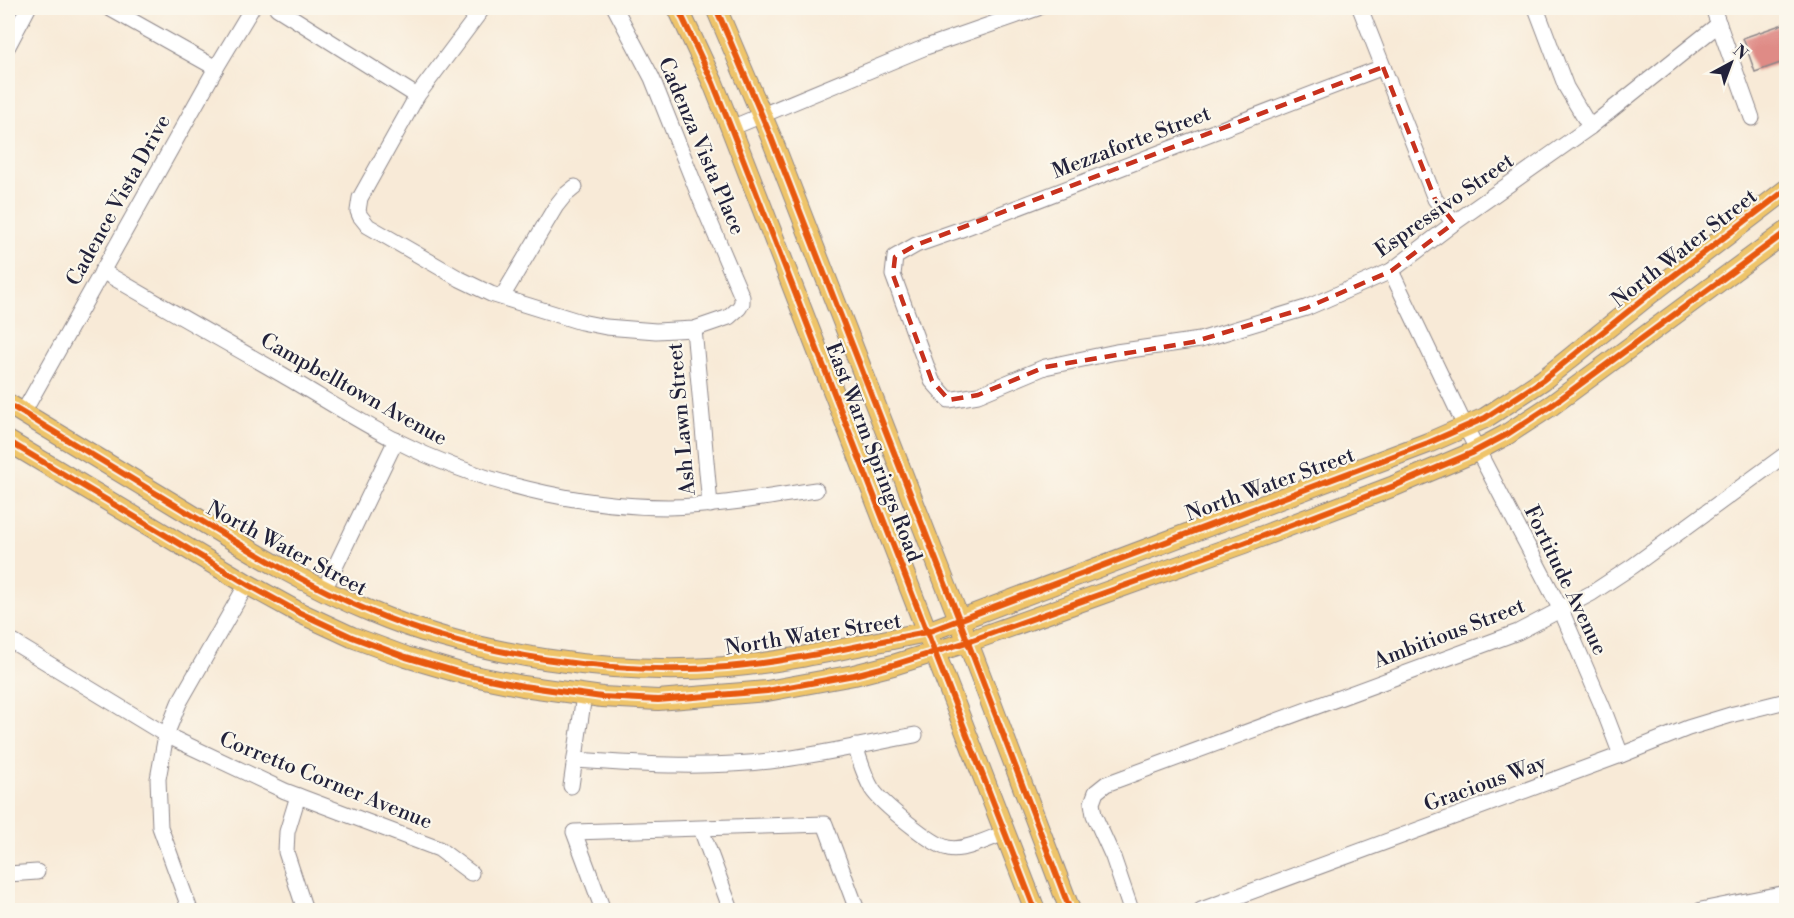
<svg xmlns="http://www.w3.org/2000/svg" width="1794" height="918" viewBox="0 0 1794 918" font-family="'Libre Bodoni',serif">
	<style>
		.building { fill: #df8b86 }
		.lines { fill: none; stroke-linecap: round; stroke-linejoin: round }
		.minor-casing { stroke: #8d8689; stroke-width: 17 }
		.major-casing { stroke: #8d8689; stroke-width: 22 }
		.minor { stroke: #fff; stroke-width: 15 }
		.major { stroke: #efc469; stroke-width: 20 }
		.cycleway-casing { stroke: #fbf7ec; stroke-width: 10 }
		.cycleway { stroke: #e8590c; stroke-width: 6 }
		.marked { fill: none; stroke: #c8321e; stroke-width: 4.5; stroke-dasharray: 12 8; stroke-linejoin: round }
		.labels { text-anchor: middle; stroke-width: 4.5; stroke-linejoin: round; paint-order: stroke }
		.street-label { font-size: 21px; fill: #22223b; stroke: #fbf7ec }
	</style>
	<rect width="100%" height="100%" fill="#fbf7ec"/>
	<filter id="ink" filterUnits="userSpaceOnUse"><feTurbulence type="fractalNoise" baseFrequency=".0167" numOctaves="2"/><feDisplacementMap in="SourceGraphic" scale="12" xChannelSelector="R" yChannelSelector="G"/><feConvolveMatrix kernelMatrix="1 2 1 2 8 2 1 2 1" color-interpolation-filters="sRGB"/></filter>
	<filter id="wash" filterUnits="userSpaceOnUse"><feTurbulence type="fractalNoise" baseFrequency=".008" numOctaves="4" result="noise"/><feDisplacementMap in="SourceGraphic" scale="24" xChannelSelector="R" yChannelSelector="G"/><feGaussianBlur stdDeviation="1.35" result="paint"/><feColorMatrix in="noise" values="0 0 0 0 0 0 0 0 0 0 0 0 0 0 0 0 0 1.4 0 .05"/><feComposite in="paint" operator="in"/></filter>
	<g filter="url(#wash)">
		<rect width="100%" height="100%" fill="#f8ead7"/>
		<g id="blocks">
			<!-- building -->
			<path class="building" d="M1786 23V61L1755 72 1743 38Z"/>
		</g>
	</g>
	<g filter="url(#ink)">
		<use href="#blocks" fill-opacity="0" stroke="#8d8689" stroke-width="1.5"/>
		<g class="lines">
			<defs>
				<g id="minor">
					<path d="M109 8 216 68"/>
					<path d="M277 8 417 96"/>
					<path d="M483 8 417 96 360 198 358 211 360 216 368 226 460 279 491 294 581 322 606 327 656 331 694 329 729 317 739 308 742 303V297L702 203 652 78 615 8"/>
					<path d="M1360 8 1435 199 1454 223"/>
					<path d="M1536 8 1566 87 1590 127"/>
					<path d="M1713 8 1752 118"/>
					<path d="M8 46 28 8"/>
					<path d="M1383 67 959 230 916 245 895 257 893 275 932 381 949 400 978 395 1045 367 1116 352 1200 340 1306 308 1391 271 1454 223 1590 127 1719 24"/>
					<path d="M731 128 926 47 1038 8"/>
					<path d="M102 271C162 306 223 341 283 375 321 397 358 421 397 441 477 482 577 507 668 507 718 506 767 497 816 490"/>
					<path d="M1391 271 1465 426 1561 610 1603 708 1621 755"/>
					<path d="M502 297 556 206 564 196 575 187"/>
					<path d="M694 329 710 505"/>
					<path d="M23 413 216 68 252 8"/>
					<path d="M324 590 396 440"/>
					<path d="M8 639 166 735 285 791 439 849 471 873"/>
					<path d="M855 746C860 760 864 776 872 789 881 803 932 845 948 848 963 852 990 838 1005 833"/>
					<path d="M575 760C644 765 715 769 785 759 828 753 872 743 915 735"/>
					<path d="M571 786 584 695"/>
					<path d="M298 796 287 832 286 852 305 910"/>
					<path d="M701 829 731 910"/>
					<path d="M8 874 37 872"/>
					<path d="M190 910 160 827 158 779 166 735 179 703 247 584"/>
					<path d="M603 910 574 832 825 824 857 910"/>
					<path d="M1131 910 1113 857 1094 815 1092 803 1096 792 1106 784 1518 632 1592 593 1633 566 1786 454"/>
					<path d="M1201 910 1621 755 1688 728 1734 714 1786 701"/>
					<path d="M1701 910 1786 893"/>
				</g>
				<g id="major">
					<path d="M678 8 713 83 731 128 1035 910"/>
					<path d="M716 8 771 137 959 619 1070 910"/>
					<path d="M8 404C68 440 129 477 190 514 249 550 308 586 372 612 476 656 615 676 727 667 795 661 860 645 927 632L1428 443 1485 418 1543 380 1651 293 1786 190"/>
					<path d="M8 441 247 584 298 612 352 637 406 657 464 674 523 686 602 697 658 700 767 691 854 675 893 665 967 642 1244 543 1394 486 1472 453 1506 435 1552 405 1786 232"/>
				</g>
			</defs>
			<!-- minor casing -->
			<use href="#minor" class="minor-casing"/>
			<!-- major casing -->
			<use href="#major" class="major-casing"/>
			<!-- minor -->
			<use href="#minor" class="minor"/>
			<!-- major -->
			<use href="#major" class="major"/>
			<defs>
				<g id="cycleway">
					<path d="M678 8 713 83 731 128 1035 910"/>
					<path d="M716 8 771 137 959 619 1070 910"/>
					<path d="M8 404C68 440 129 477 190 514 249 550 308 586 372 612 476 656 615 676 727 667 795 661 860 645 927 632L1428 443 1485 418 1543 380 1651 293 1786 190"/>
					<path d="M8 441 247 584 298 612 352 637 406 657 464 674 523 686 602 697 658 700 767 691 854 675 893 665 967 642 1244 543 1394 486 1472 453 1506 435 1552 405 1786 232"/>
				</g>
			</defs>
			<!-- cycleway casing -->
			<use href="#cycleway" class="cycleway-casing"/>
			<!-- cycleway -->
			<use href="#cycleway" class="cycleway"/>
		</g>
	</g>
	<!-- marked area -->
	<path class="marked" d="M1383 67 1435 199 1454 223 1391 271 1306 308 1193 342 1045 367 978 395 949 400 932 381 893 275 895 257 916 245Z"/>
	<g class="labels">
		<!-- street labels -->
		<g class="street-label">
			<text transform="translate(1131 142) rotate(-21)" y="7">Mezzaforte Street</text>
			<text transform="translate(702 146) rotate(67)" y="7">Cadenza Vista Place</text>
			<text transform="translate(118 200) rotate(-61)" y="7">Cadence Vista Drive</text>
			<text transform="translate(1444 205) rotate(-35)" y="7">Espressivo Street</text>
			<text transform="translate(1684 248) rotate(-38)" y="7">North Water Street</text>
			<text transform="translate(354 389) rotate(29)" y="7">Campbelltown Avenue</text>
			<text transform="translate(681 419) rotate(-95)" y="7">Ash Lawn Street</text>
			<text transform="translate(874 452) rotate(69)" y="7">East Warm Springs Road</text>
			<text transform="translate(1270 484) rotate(-20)" y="7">North Water Street</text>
			<text transform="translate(287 548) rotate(28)" y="7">North Water Street</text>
			<text transform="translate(1566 580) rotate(64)" y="7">Fortitude Avenue</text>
			<text transform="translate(1449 633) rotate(-21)" y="7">Ambitious Street</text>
			<text transform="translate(813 634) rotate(-9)" y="7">North Water Street</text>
			<text transform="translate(326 780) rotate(22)" y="7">Corretto Corner Avenue</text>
			<text transform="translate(1485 783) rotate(-20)" y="7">Gracious Way</text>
		</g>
	</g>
	<!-- margin -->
	<rect width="1794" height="918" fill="none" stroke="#fbf7ec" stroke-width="30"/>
	<!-- north arrow -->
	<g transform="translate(1731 63) rotate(41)" stroke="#fbf7ec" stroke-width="4.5" paint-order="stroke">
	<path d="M0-4.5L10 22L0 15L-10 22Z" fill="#22223b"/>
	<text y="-9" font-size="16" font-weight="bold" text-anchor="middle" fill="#22223b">N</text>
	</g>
</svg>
